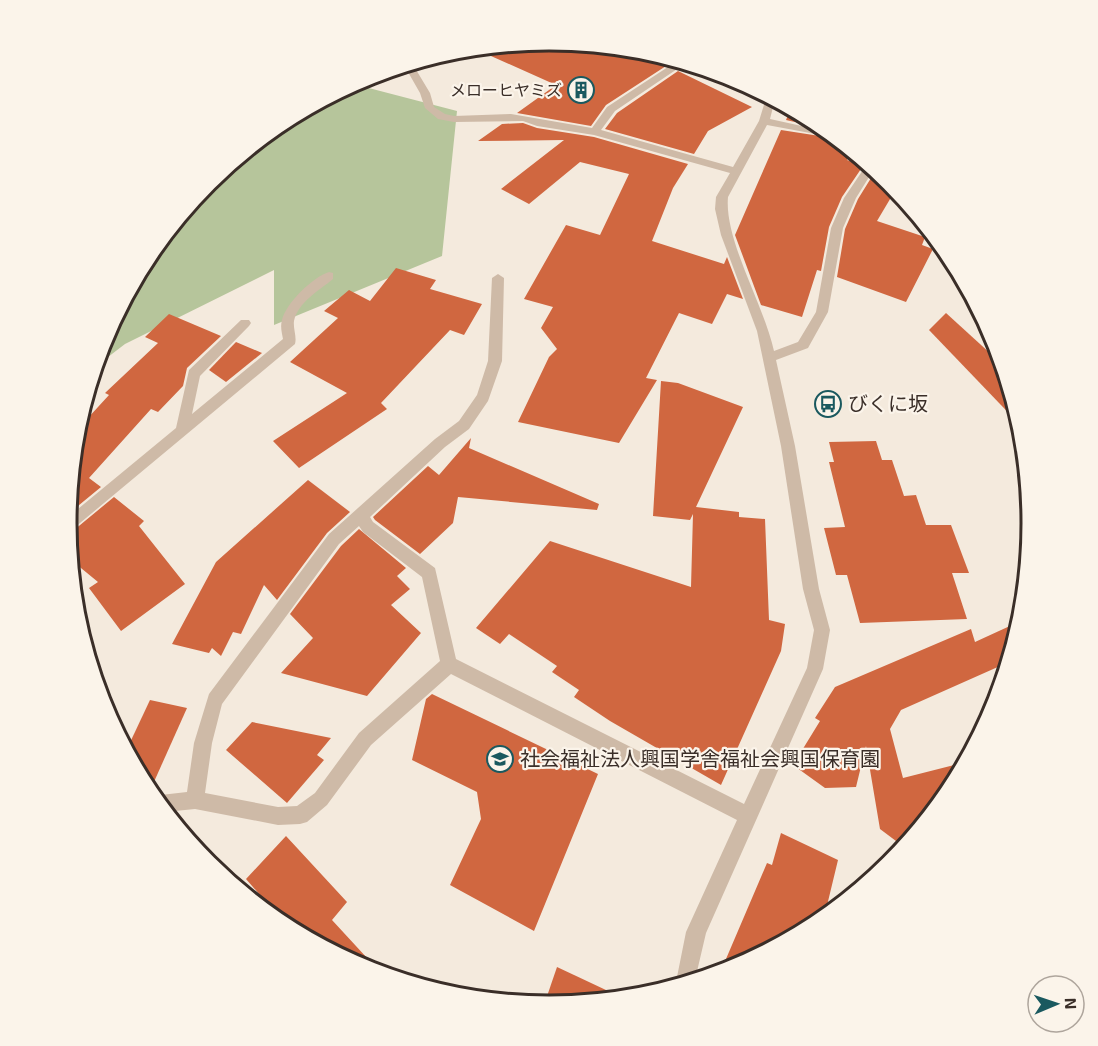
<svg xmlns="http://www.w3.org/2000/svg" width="1098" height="1046" viewBox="0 0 1098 1046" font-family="'Exo 2','Noto Sans JP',sans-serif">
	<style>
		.green { fill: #b6c59b }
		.building { fill: #d06740 }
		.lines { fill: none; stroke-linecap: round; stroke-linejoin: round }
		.minor { fill: #cebaa7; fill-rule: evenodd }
		.labels { text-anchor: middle; stroke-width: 4.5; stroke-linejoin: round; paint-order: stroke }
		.far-poi-label { font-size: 16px; fill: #3a2e28; stroke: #fbf4ea; text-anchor: end }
		.poi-label { font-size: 20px; fill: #3a2e28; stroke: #fbf4ea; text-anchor: start }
		.rim { fill: none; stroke: #3a2e28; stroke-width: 3 }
	</style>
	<rect width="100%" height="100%" fill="#f4eadd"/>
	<!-- green -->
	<path class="green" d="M360 80 361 86 457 111 442 256 274 325V270L125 344 95 367 103 338 148 255 208 182 281 122Z"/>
	<!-- building -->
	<g class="building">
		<path d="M549 40 631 49 666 66 606 105 591 126 517 113 556 85 473 48Z"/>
		<path d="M678 71 752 107 708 131 694 154 605 129 617 113Z"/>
		<path d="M791 108 817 122 826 129 786 120Z"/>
		<path d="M523 123 537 128 594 137 688 164 673 188 652 241 724 264 727 257 743 299 727 294 712 324 679 313 646 378 657 380 619 443 518 422 549 357 557 349 541 328 553 307 524 299 566 225 600 235 629 174 580 162 529 204 501 189 564 140 478 141 502 124Z"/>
		<path d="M781 130 839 139 852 151 847 160 863 166 842 197 829 227 821 271 817 270 802 317 761 305 735 235Z"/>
		<path d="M876 170 896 189 877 221 925 237 922 245 933 249 906 302 837 277 845 229 858 199Z"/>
		<path d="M396 268 436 280 430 289 482 304 464 335 450 330 381 403 387 409 299 468 273 441 347 393 290 362 338 318 324 311 349 290 370 301Z"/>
		<path d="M946 313 1003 365 1021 426 929 330Z"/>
		<path d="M169 314 221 336 187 368 183 386 158 412 151 409 89 478 101 487 67 515 76 431 109 395 105 393 158 343 145 337Z"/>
		<path d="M236 342 262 353 226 382 209 370Z"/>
		<path d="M661 381 678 383 743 407 696 507 739 512V517L765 519 769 620 785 624 781 651 721 785 610 721 574 697 579 690 552 672 557 666 509 634 500 644 476 628 550 541 691 587 693 514 690 520 653 516Z"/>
		<path d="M471 438 469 448 599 504 597 510 458 497 453 523 420 554 375 520 373 517 428 466 439 475Z"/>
		<path d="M876 441 882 460H892L904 496 916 495 926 525H951L969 573H952L967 619 860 623 847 575H836L824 528 845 527 829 462H834L829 442Z"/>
		<path d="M308 480 350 512 327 533 277 600 264 585 241 634 233 632 221 656 212 648 209 653 172 644 216 562Z"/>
		<path d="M114 497 144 521 139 526 185 584 121 631 89 588 98 582 70 559 68 535Z"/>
		<path d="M359 529 406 568 397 576 410 589 391 605 421 633 367 696 281 673 313 638 290 614 341 546Z"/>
		<path d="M1021 621 1009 662 901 710 890 729 903 778 966 762 950 791 904 847 880 829 866 746 856 787 825 788 793 765 820 721 815 718 835 687 971 629 975 642Z"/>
		<path d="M432 694 598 774 534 931 450 885 481 819 477 792 412 760 426 699Z"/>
		<path d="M150 700 187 708 149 793 126 751Z"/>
		<path d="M252 722 331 738 317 755 324 760 287 803 226 750Z"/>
		<path d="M781 833 838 860 824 918 733 969 720 973 767 863 772 865Z"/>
		<path d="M286 836 347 902 332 920 379 971 378 973 364 969 281 924 271 916 275 912 246 879Z"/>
		<path d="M557 967 623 998 544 1005Z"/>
	</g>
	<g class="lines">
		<!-- minor -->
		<g class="minor">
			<path d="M665 56 686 63 615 111 601 130 733 167 759 121 767 95 775 99 770 119 829 132 837 138 767 125 728 197C724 240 764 305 774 351L798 342 816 312 831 228 844 198 867 164 874 169 856 198 843 228 828 312 808 348 776 360 795 446 819 589 830 630 823 669 706 933 695 980 675 987 686 932 737 820 451 674 371 745 327 805 307 822 300 824 278 825 195 809 165 812 152 796 187 792 194 743 209 694 329 534 435 439 459 421 477 395 488 361 492 278 498 274 504 278 502 361 488 401 469 429 445 447 370 517 373 522 435 568 456 659 744 804 807 668 814 630 803 589 781 446 757 331 721 235 715 209 716 197 730 173 594 135 537 126 523 121 454 122 438 119 425 108 420 93 404 65 412 63 430 93 434 107 445 114 454 116 511 114 592 128 607 107 674 63 666 60ZM359 526 363 532 422 577 440 661 359 733 315 793 297 806 278 807 205 793 212 743 222 704 339 544Z"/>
			<path d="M329 272 333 273V279C320 290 298 302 294 321 293 329 297 337 295 344L68 533 67 518 176 428 189 370 241 320H249L251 323 249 326 200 376 192 414 283 339C282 333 280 327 282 320 286 303 313 277 329 272Z"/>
		</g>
	</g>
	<!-- icons -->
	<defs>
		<symbol id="building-ring" viewBox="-11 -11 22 22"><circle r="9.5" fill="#fbf4ea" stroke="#1a595f" stroke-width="1.5"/><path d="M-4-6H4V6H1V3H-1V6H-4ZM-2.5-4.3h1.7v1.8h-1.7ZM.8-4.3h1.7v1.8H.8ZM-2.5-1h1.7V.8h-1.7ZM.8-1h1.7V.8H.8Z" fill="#1a595f"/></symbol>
		<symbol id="bus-ring" viewBox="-11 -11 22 22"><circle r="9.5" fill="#fbf4ea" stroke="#1a595f" stroke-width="1.5"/><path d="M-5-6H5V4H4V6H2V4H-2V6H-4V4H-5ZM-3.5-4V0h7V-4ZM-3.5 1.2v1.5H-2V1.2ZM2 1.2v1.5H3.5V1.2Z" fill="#1a595f"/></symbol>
		<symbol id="school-ring" viewBox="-11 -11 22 22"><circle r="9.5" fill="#fbf4ea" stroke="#1a595f" stroke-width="1.5"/><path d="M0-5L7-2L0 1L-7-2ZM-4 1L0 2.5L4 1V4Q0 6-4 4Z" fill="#1a595f"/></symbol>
	</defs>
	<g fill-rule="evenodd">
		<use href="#building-ring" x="566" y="75" width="30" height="30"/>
		<use href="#bus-ring" x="813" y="389" width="30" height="30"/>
		<use href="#school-ring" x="485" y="744" width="30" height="30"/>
	</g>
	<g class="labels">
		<!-- far-poi labels -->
		<g class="far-poi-label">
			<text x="562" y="96">メローヒヤミズ</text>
		</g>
		<!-- poi labels -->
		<g class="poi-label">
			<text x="848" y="411">びくに坂</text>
			<text x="520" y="766">社会福祉法人興国学舎福祉会興国保育園</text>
		</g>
	</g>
	<!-- crop -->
	<path d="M0 0H1098V1046H0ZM77 523a472 472 0 1 1 944 0a472 472 0 1 1-944 0Z" fill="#fbf4ea" fill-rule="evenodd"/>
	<path class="rim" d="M77 523a472 472 0 1 1 944 0a472 472 0 1 1-944 0Z"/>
	<!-- north arrow -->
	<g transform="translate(1056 1004) rotate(88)"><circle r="28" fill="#fbf4ea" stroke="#aea59c" stroke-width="1.5"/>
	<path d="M0-4.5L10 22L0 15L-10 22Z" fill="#1a595f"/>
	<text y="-9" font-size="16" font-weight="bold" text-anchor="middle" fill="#3a2e28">N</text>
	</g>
</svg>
